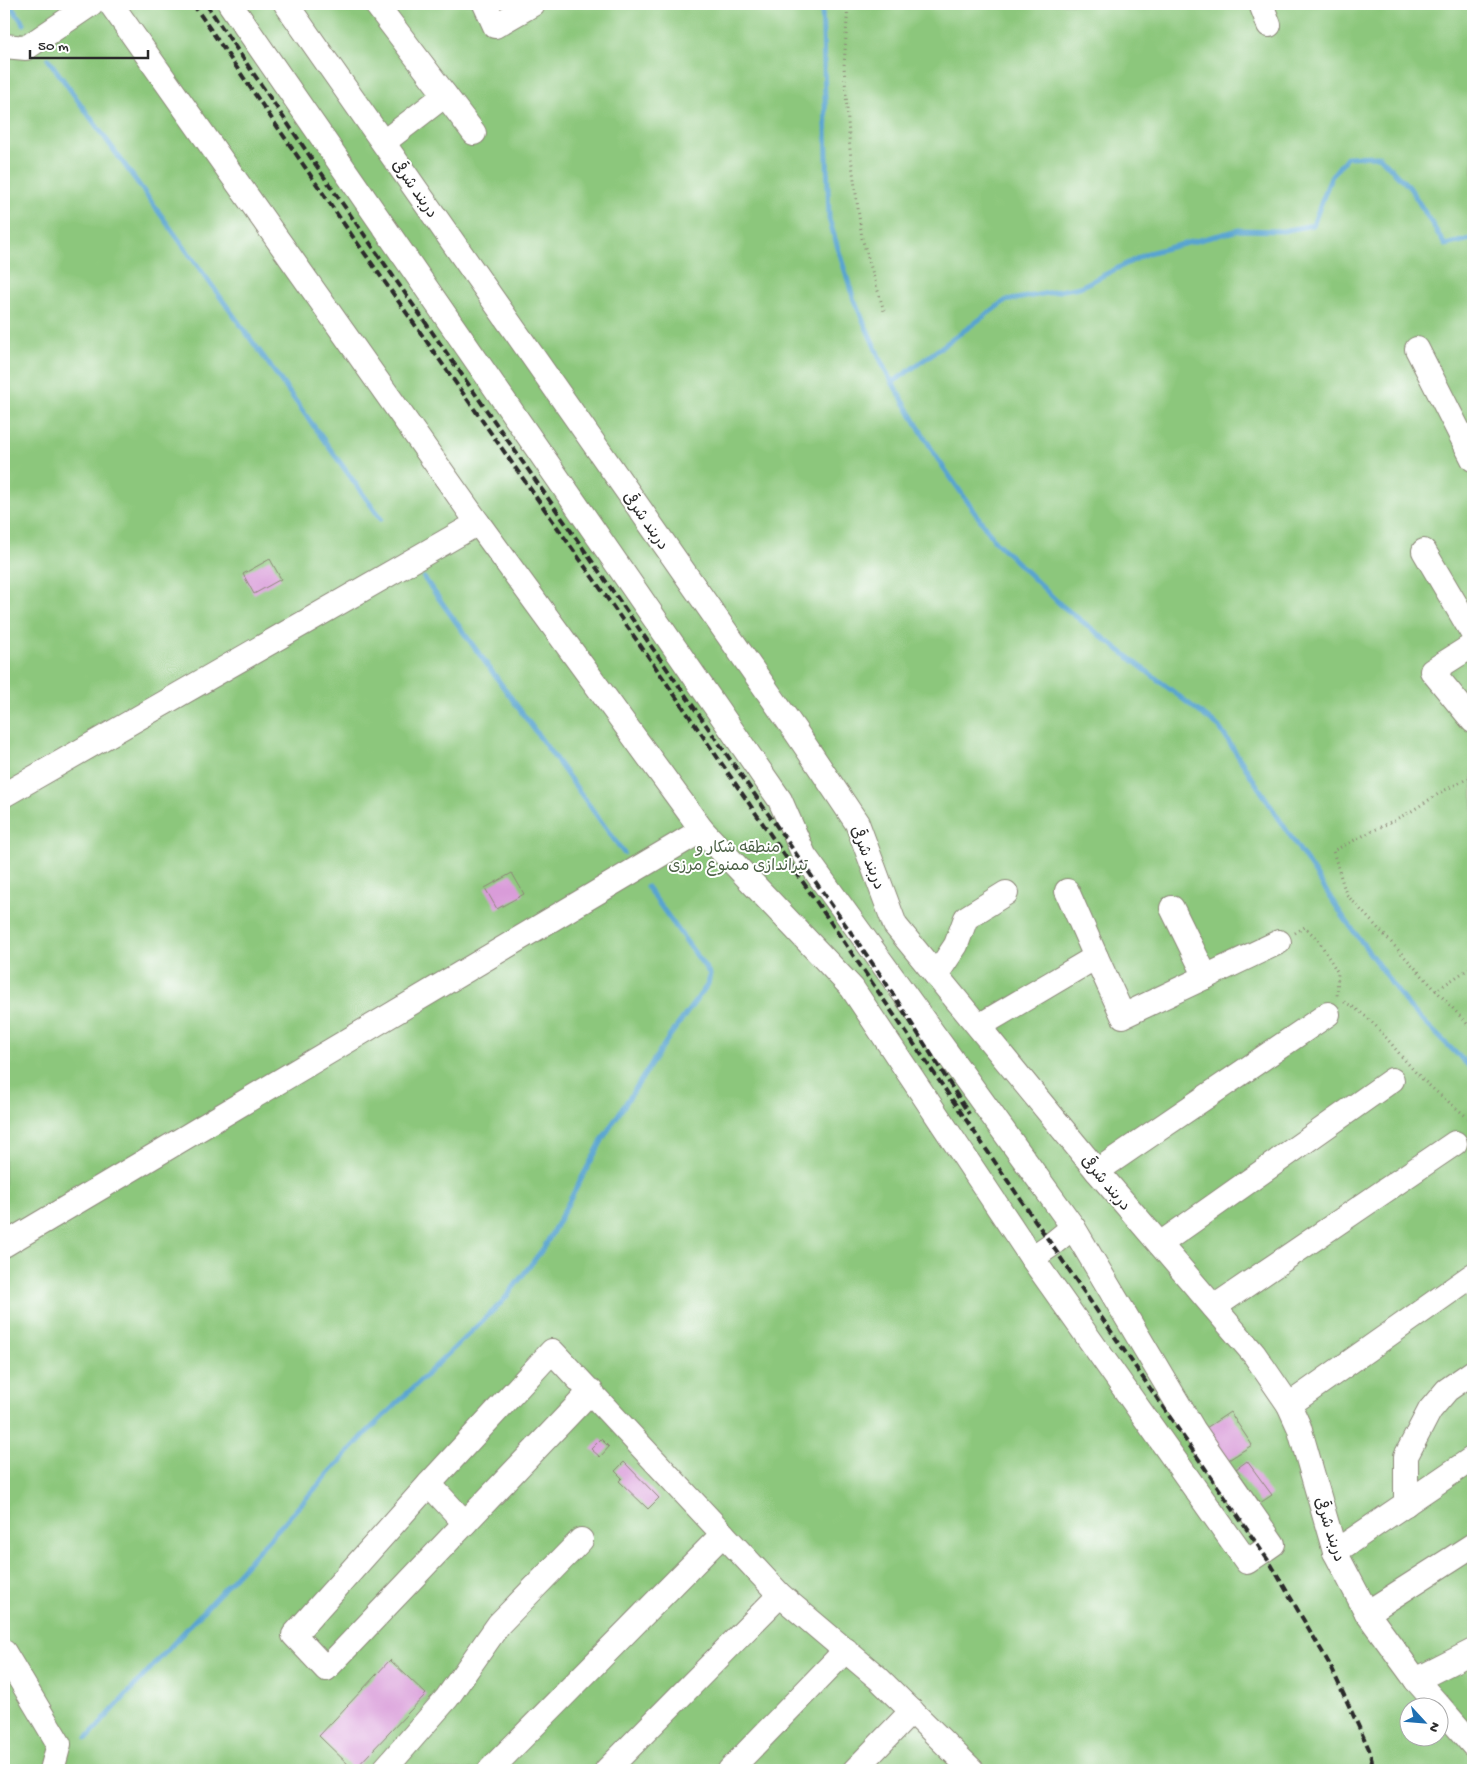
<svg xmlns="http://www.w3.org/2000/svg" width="1477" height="1774" viewBox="0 0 1477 1774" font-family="'Gochi Hand','Playpen Sans Arabic',sans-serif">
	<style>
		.green { fill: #8cc77b; stroke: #5c7953; fill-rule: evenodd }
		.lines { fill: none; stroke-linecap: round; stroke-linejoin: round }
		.stream { stroke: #58a4d0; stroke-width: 5 }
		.building { fill: #d99cd9 }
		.minor-casing { stroke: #8c8678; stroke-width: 26 }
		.path { stroke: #8c8678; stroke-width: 3; stroke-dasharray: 1 4; stroke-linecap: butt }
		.minor { stroke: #fff; stroke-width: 24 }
		.rail { stroke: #2b2b2b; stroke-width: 4; stroke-dasharray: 8 4; stroke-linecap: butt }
		.labels { text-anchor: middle; stroke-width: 4; stroke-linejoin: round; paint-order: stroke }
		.street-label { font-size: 16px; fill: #2b2b2b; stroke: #fff }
		.park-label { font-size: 16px; fill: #4d6247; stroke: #fff }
	</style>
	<rect width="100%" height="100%" fill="#fff"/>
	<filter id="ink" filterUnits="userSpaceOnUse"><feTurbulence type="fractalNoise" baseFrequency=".02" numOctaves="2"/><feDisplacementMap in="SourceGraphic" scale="10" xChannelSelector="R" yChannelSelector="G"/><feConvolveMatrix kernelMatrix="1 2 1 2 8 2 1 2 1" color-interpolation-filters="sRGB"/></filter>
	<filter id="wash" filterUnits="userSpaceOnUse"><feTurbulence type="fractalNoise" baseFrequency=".0096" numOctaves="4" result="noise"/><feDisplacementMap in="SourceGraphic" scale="20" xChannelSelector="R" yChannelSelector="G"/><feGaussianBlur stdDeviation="1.12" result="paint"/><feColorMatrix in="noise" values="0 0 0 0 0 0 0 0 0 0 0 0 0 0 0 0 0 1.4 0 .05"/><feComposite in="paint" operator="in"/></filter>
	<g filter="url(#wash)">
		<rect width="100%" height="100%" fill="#eee2c4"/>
		<!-- green -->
		<path class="green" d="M4 4H1473V1770H4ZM1410 1706H1440V1736H1410Z"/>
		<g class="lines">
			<!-- stream -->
			<g class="stream">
				<path d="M9 4 24 24"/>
				<path d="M822 4 829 219 854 300 886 372 937 458 995 541 1061 605 1219 727 1342 915 1408 1006 1473 1070"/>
				<path d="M48 59 381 519"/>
				<path d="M892 383 1005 301 1080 287 1148 253 1239 230 1283 231 1313 225 1331 177 1347 157 1379 156 1410 188 1445 245 1471 239 1473 235"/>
				<path d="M424 578 624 853"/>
				<path d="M87 1738 366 1433 503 1301 545 1246 605 1135 669 1037 708 984 710 974 647 887"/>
			</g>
		</g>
		<g id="blocks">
			<!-- building -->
			<g class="building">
				<path d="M270 559 281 579 254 594 243 574Z"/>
				<path d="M512 873 524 894 497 909 485 888Z"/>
				<path d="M1230 1412 1252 1445 1227 1461 1206 1428Z"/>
				<path d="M601 1439 609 1447 600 1457 591 1449Z"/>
				<path d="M1247 1461 1272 1495 1260 1503 1236 1469Z"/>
				<path d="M624 1462 659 1498 648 1509 619 1481 622 1478 615 1471Z"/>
				<path d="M390 1660 426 1694 354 1770 319 1736Z"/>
			</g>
		</g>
	</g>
	<g filter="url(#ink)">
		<use href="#blocks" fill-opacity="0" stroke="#8c8678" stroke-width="1"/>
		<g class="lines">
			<defs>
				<g id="minor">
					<path d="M230 4 780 800 804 855 1073 1227 1193 1429 1273 1544 1247 1562 1032 1258 852 988 702 830"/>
					<path d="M286 4 796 732 857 823 895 925 1097 1171 1254 1354 1289 1405 1299 1427 1335 1552 1367 1613 1416 1680 1439 1706"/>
					<path d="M376 4 474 133"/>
					<path d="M485 4 495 26 533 4"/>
					<path d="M1261 4 1269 25"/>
					<path d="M4 46 26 48 91 4"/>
					<path d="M384 142 445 95"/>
					<path d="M1417 349 1473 459"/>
					<path d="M1424 551 1473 634"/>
					<path d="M1473 645 1432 671 1473 721"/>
					<path d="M4 795 478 523 111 4"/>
					<path d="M1067 891 1096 957"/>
					<path d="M1172 908 1206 977"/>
					<path d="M936 975 956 945 966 918 1006 893"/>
					<path d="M979 1026 1096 957 1123 1016 1279 942"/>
					<path d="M1097 1171 1328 1014"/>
					<path d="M1160 1244 1392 1080"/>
					<path d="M4 1245 702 830 478 523"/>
					<path d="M1032 1258 1051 1245 1073 1227"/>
					<path d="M1214 1307 1455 1143"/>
					<path d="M591 1391 326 1669 294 1635 429 1484 552 1351 780 1595 878 1678 972 1770"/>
					<path d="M1289 1405 1473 1275"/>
					<path d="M429 1484 465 1523"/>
					<path d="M1406 1504V1456L1430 1410 1447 1390 1473 1372"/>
					<path d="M1335 1552 1473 1458"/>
					<path d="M1367 1613 1473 1545"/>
					<path d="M4 1652 59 1744 52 1770"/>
					<path d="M1416 1680 1473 1651"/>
					<path d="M1440 1707 1473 1745"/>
					<path d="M384 1770 447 1698 499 1624 581 1540"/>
					<path d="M490 1770 723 1534"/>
					<path d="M607 1770 780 1595"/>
					<path d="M730 1770 846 1650"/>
					<path d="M855 1770 912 1711"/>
				</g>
			</defs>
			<!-- minor casing -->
			<use href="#minor" class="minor-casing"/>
			<!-- path -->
			<g class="path">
				<path d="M848 4 844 66 850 150 862 238 885 314"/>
				<path d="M1473 776 1443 791 1410 812 1333 851 1346 894 1473 1030"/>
				<path d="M1295 933 1305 927 1319 941 1338 973 1337 998"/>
				<path d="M1435 991 1473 966"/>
				<path d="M1344 1002C1373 1016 1389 1043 1410 1066 1428 1087 1452 1104 1473 1122"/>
			</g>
			<!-- minor -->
			<use href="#minor" class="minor"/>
			<!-- rail -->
			<g class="rail">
				<path d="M193 4 344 224 652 662 1272 1566 1330 1665 1369 1749 1374 1770"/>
				<path d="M206 4 333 190 884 980 969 1114"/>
			</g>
		</g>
	</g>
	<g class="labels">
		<!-- street labels -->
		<g class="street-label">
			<text transform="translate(416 188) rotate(55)" y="6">دربند شرقی</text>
			<text transform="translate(647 520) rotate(55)" y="6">دربند شرقی</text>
			<text transform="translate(869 857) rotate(68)" y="6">دربند شرقی</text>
			<text transform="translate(1107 1182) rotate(50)" y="6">دربند شرقی</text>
			<text transform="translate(1331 1529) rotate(72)" y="6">دربند شرقی</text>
		</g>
		<!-- park labels -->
		<g class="park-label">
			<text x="738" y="852">منطقه شکار و<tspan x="738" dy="18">تیراندازی ممنوع مرزی</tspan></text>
		</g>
	</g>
	<!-- margin -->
	<rect width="1477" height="1774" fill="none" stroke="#fff" stroke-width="20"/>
	<!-- north arrow -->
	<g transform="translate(1424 1722) rotate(116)"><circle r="24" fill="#ffffff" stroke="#aaaaaa"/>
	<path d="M0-4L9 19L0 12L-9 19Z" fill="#1f6fb2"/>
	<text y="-8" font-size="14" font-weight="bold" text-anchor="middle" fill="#2b2b2b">N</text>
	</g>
	<!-- scale -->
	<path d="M30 50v8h118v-8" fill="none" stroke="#2b2b2b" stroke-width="2.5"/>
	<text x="38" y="50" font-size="15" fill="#2b2b2b" stroke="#ffffff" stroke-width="4" paint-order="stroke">50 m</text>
</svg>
